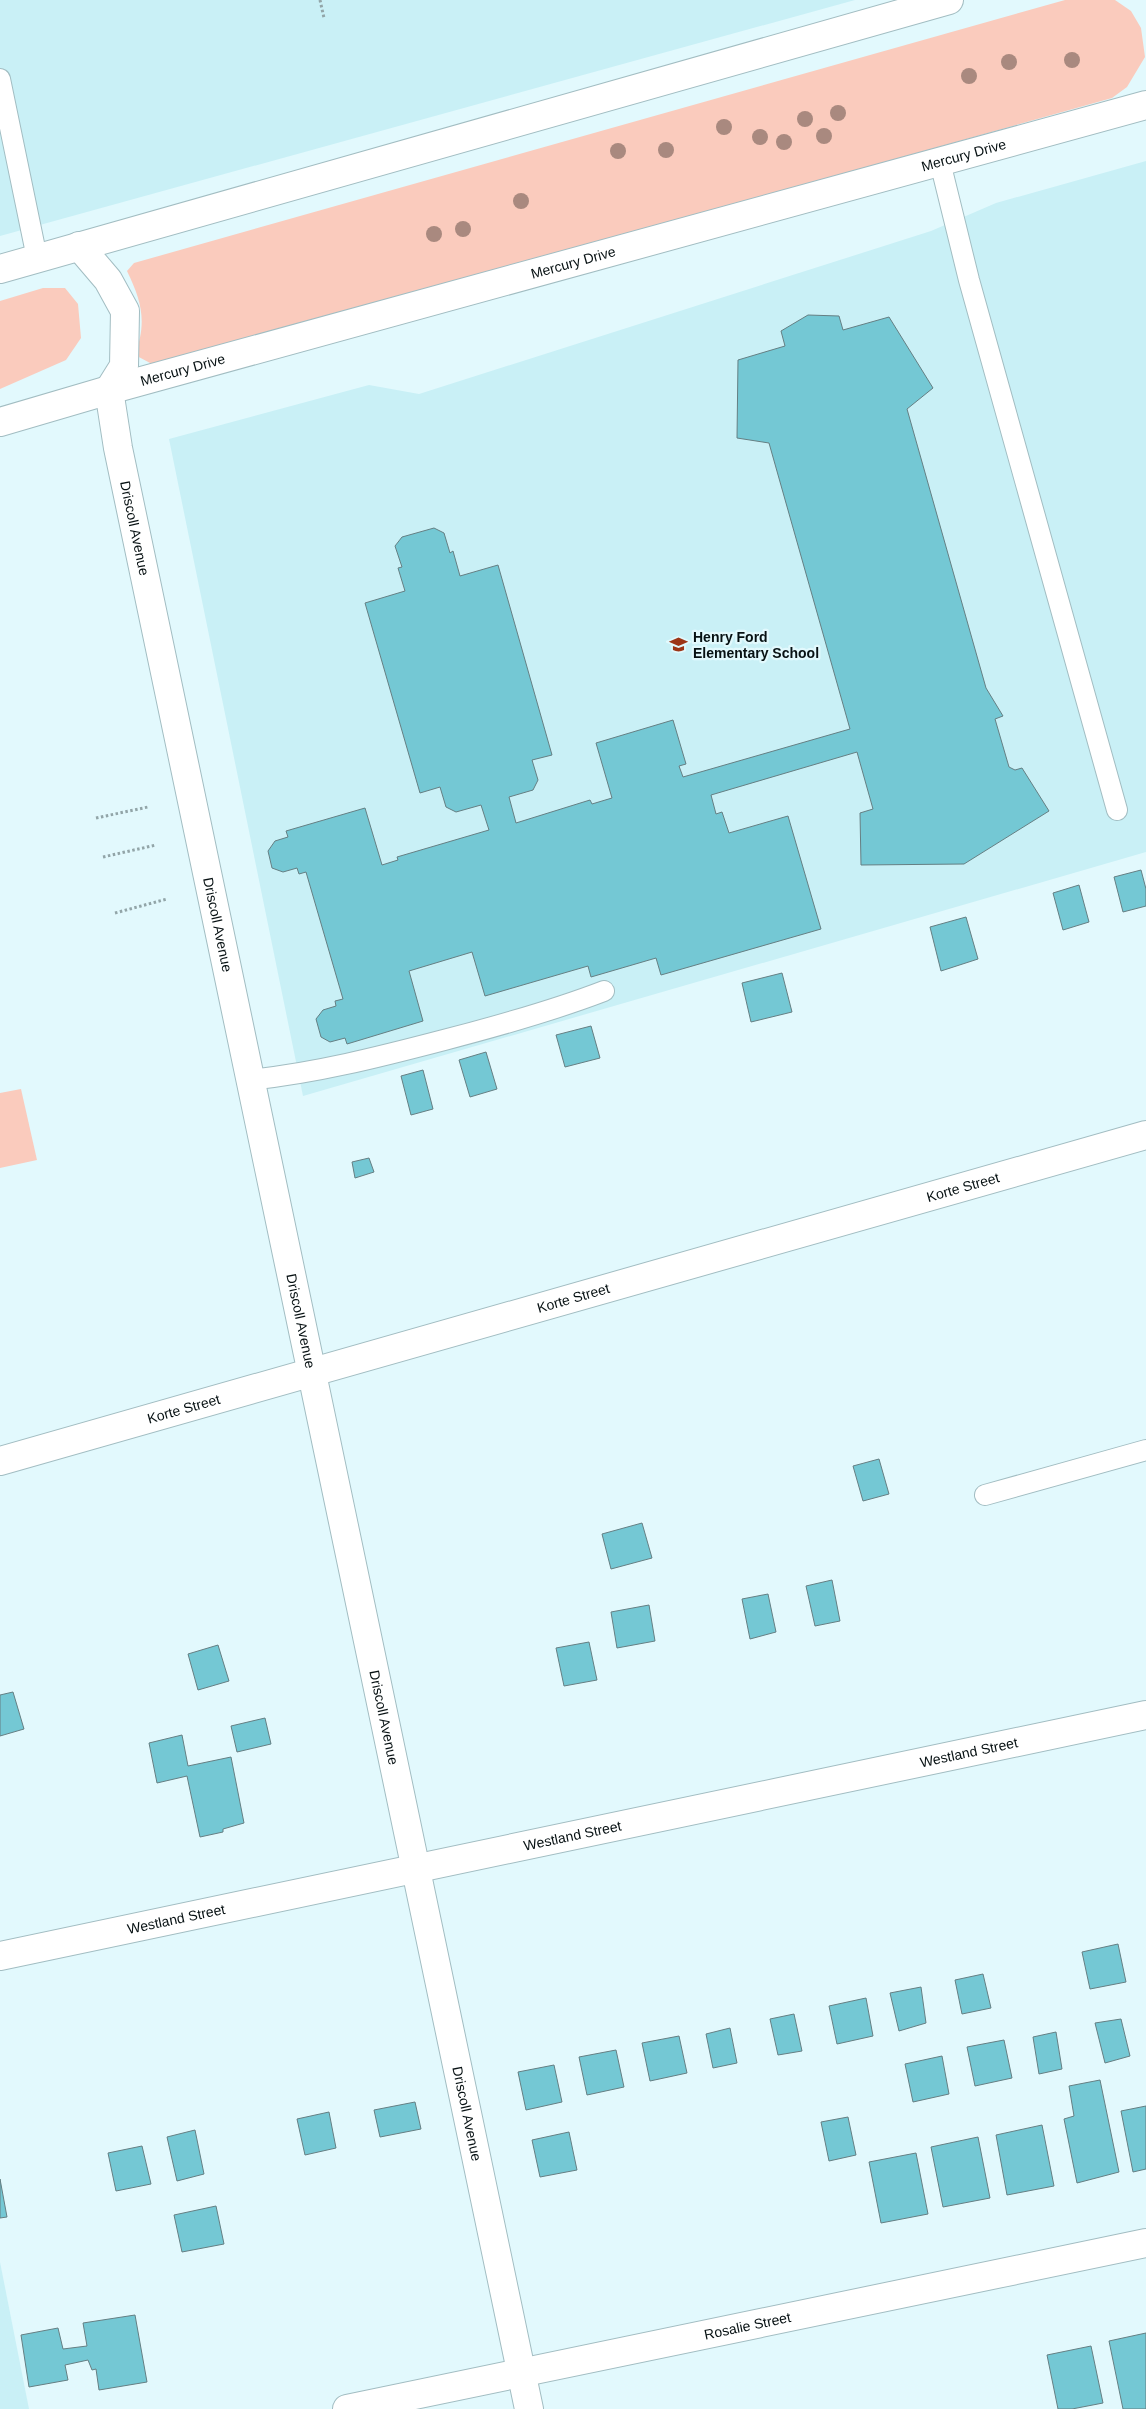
<svg xmlns="http://www.w3.org/2000/svg" width="1146" height="2409" viewBox="0 0 1146 2409" font-family="Arial,sans-serif">
	<style>
		.built { fill: #c9f0f6 }
		.green { fill: #facbbd }
		.building { fill: #74c8d4; stroke: #657f83 }
		.lines { fill: none; stroke-linecap: round; stroke-linejoin: round }
		.service-casing { stroke: #a2bdc2; stroke-width: 22 }
		.minor-casing { stroke: #a2bdc2; stroke-width: 30 }
		.tertiary-casing { stroke: #a2bdc2; stroke-width: 30 }
		.path { stroke: #92a5a8; stroke-width: 3; stroke-dasharray: 2.5 2.5; stroke-linecap: butt }
		.service { stroke: #fff; stroke-width: 20 }
		.minor { stroke: #fff; stroke-width: 28 }
		.tertiary { stroke: #fff; stroke-width: 28 }
		.tree { fill: #a9897f }
		.labels { text-anchor: middle; stroke-width: 4.5; stroke-linejoin: round; paint-order: stroke }
		.street-label { font-size: 14px; fill: #071113; stroke: #e2f9fd }
		.poi-label { font-size: 14px; font-weight: bold; fill: #071113; stroke: #e2f9fd; text-anchor: start }
	</style>
	<rect width="100%" height="100%" fill="#e2f9fd"/>
	<!-- built -->
	<g class="built">
		<path d="M0 0H855L0 236Z"/>
		<path d="M1146 161V852L303 1096 169 439 369 385 419 394 931 231 996 203Z"/>
		<path d="M0 2262 29 2409H0Z"/>
	</g>
	<!-- green -->
	<g class="green">
		<path d="M1065 0H1115L1131 11 1141 28 1145 57 1127 87 1112 98 170 364H152L135 355C147 322 142 302 127 271L134 263Z"/>
		<path d="M43 288H65L78 304 81 338 66 360 0 389V301Z"/>
		<path d="M21 1089 37 1160 0 1168V1093Z"/>
	</g>
	<!-- building -->
	<g class="building">
		<path d="M808 315 839 316 843 330 889 317 933 388 907 409 986 688 1003 716 995 719 1009 767 1015 770 1022 768 1049 811 964 864 861 865 860 813 873 809 857 752 711 795 716 814 722 812 729 833 788 816 821 929 661 975 656 958 591 977 588 966 485 996 472 952 409 971 423 1021 347 1044 345 1038 330 1042 321 1037 316 1019 323 1010 336 1006 335 1001 343 999 306 872 299 874 297 868 283 872 272 868 268 851 275 841 288 837 286 831 365 808 382 865 398 860 397 857 489 830 481 805 456 812 446 807 440 787 420 793 365 603 405 591 398 568 402 567 395 546 402 537 434 528 444 533 450 553 453 551 460 576 498 565 552 755 532 760 538 780 533 790 509 797 516 823 590 800 592 804 612 798 596 743 673 720 686 764 679 766 683 777 850 729 769 443 737 438 738 360 785 346 781 331Z"/>
		<path d="M1141 870 1146 889V906L1123 912 1114 877Z"/>
		<path d="M1079 885 1089 922 1063 930 1053 893Z"/>
		<path d="M966 917 978 959 941 971 930 927Z"/>
		<path d="M782 973 792 1012 751 1022 742 983Z"/>
		<path d="M591 1026 600 1058 565 1067 556 1035Z"/>
		<path d="M486 1052 497 1089 470 1097 459 1060Z"/>
		<path d="M423 1070 433 1109 411 1115 401 1076Z"/>
		<path d="M369 1158 374 1172 355 1178 352 1162Z"/>
		<path d="M879 1459 889 1494 863 1501 853 1466Z"/>
		<path d="M642 1523 652 1558 611 1569 602 1534Z"/>
		<path d="M832 1580 840 1621 815 1626 806 1586Z"/>
		<path d="M768 1594 776 1632 750 1639 742 1599Z"/>
		<path d="M649 1605 655 1641 617 1648 611 1612Z"/>
		<path d="M589 1642 597 1680 564 1686 556 1648Z"/>
		<path d="M218 1645 229 1681 198 1690 188 1654Z"/>
		<path d="M13 1692 24 1729 0 1736V1695Z"/>
		<path d="M265 1718 271 1744 237 1752 231 1726Z"/>
		<path d="M182 1735 188 1766 231 1757 244 1823 223 1829V1832L200 1837 187 1776 157 1783 149 1743Z"/>
		<path d="M1118 1944 1126 1982 1090 1989 1082 1952Z"/>
		<path d="M983 1974 991 2008 962 2014 955 1980Z"/>
		<path d="M921 1987 926 2023 899 2031 890 1993Z"/>
		<path d="M866 1998 873 2036 837 2044 829 2006Z"/>
		<path d="M794 2014 802 2051 778 2055 770 2019Z"/>
		<path d="M1121 2019 1130 2056 1105 2063 1095 2023Z"/>
		<path d="M730 2028 737 2063 713 2068 706 2034Z"/>
		<path d="M1056 2032 1062 2069 1039 2074 1033 2037Z"/>
		<path d="M679 2036 687 2073 650 2081 642 2043Z"/>
		<path d="M1004 2040 1012 2078 975 2086 967 2047Z"/>
		<path d="M616 2050 624 2087 587 2095 579 2057Z"/>
		<path d="M942 2056 949 2094 913 2102 905 2064Z"/>
		<path d="M554 2065 562 2102 526 2110 518 2072Z"/>
		<path d="M1100 2080 1119 2172 1077 2183 1064 2119 1074 2116 1069 2086Z"/>
		<path d="M415 2102 421 2129 380 2137 374 2110Z"/>
		<path d="M1146 2106V2169L1133 2172 1121 2111Z"/>
		<path d="M329 2112 336 2148 305 2155 297 2119Z"/>
		<path d="M848 2117 856 2155 829 2161 821 2122Z"/>
		<path d="M1042 2125 1054 2186 1007 2195 996 2135Z"/>
		<path d="M195 2130 204 2174 177 2181 167 2137Z"/>
		<path d="M569 2132 577 2170 540 2177 532 2140Z"/>
		<path d="M978 2137 990 2198 943 2207 931 2147Z"/>
		<path d="M142 2146 151 2184 116 2191 108 2153Z"/>
		<path d="M916 2153 928 2214 881 2223 869 2162Z"/>
		<path d="M0 2179 7 2217 0 2218Z"/>
		<path d="M216 2206 224 2244 182 2252 174 2215Z"/>
		<path d="M135 2315 147 2382 99 2390 96 2369 92 2370 88 2360 65 2365 68 2380 29 2387 21 2335 58 2328 63 2349 87 2346 83 2323Z"/>
		<path d="M1146 2333V2409H1123L1109 2341Z"/>
		<path d="M1091 2346 1103 2403 1072 2409H1058L1047 2355Z"/>
	</g>
	<g class="lines">
		<defs>
			<g id="service">
				<path d="M0 79 37 258"/>
				<path d="M940 162 969 280 1117 810"/>
				<path d="M249 1080C316 1073 379 1057 444 1040 498 1026 552 1011 604 991"/>
				<path d="M985 1495 1146 1450"/>
			</g>
			<g id="minor">
				<path id="s1" d="M79 246 108 280 125 311 124 366 109 390 118 448 529 2409"/>
				<path id="s2" d="M0 1461 1146 1135"/>
				<path id="s3" d="M0 1956 1146 1715"/>
				<path id="s4" d="M347 2409 1146 2243"/>
			</g>
			<g id="tertiary">
				<path d="M0 269 949 0"/>
				<path id="s5" d="M0 422 109 390 1146 105"/>
			</g>
		</defs>
		<!-- service casing -->
		<use href="#service" class="service-casing"/>
		<!-- minor casing -->
		<use href="#minor" class="minor-casing"/>
		<!-- tertiary casing -->
		<use href="#tertiary" class="tertiary-casing"/>
		<!-- path -->
		<g class="path">
			<path d="M320 0 324 18"/>
			<path d="M96 818 148 807"/>
			<path d="M103 857 156 845"/>
			<path d="M115 913 167 899"/>
		</g>
		<!-- service -->
		<use href="#service" class="service"/>
		<!-- minor -->
		<use href="#minor" class="minor"/>
		<!-- tertiary -->
		<use href="#tertiary" class="tertiary"/>
	</g>
	<!-- trees -->
	<g class="tree">
		<circle cx="1072" cy="60" r="8"/>
		<circle cx="1009" cy="62" r="8"/>
		<circle cx="969" cy="76" r="8"/>
		<circle cx="838" cy="113" r="8"/>
		<circle cx="805" cy="119" r="8"/>
		<circle cx="724" cy="127" r="8"/>
		<circle cx="824" cy="136" r="8"/>
		<circle cx="760" cy="137" r="8"/>
		<circle cx="784" cy="142" r="8"/>
		<circle cx="666" cy="150" r="8"/>
		<circle cx="618" cy="151" r="8"/>
		<circle cx="521" cy="201" r="8"/>
		<circle cx="463" cy="229" r="8"/>
		<circle cx="434" cy="234" r="8"/>
	</g>
	<!-- icons -->
	<defs>
		<symbol id="school-bare" viewBox="-9 -9 18 18"><path d="M0-5L7-2L0 1L-7-2ZM-4 1L0 2.5L4 1V4Q0 6-4 4Z" fill="#9c3516" stroke="#e2f9fd" stroke-width="2.5" paint-order="stroke"/></symbol>
	</defs>
	<g fill-rule="evenodd">
		<use href="#school-bare" x="666" y="632" width="25" height="25"/>
	</g>
	<g class="labels">
		<!-- street labels -->
		<g class="street-label">
			<text dy="5" stroke="none"><textPath href="#s5" startOffset="1000">Mercury Drive</textPath></text>
			<text dy="5" stroke="none"><textPath href="#s5" startOffset="595">Mercury Drive</textPath></text>
			<text dy="5" stroke="none"><textPath href="#s5" startOffset="190">Mercury Drive</textPath></text>
			<text dy="5" stroke="none"><textPath href="#s1" startOffset="304">Driscoll Avenue</textPath></text>
			<text dy="5" stroke="none"><textPath href="#s1" startOffset="709">Driscoll Avenue</textPath></text>
			<text dy="5" stroke="none"><textPath href="#s2" startOffset="1001">Korte Street</textPath></text>
			<text dy="5" stroke="none"><textPath href="#s2" startOffset="596">Korte Street</textPath></text>
			<text dy="5" stroke="none"><textPath href="#s1" startOffset="1114">Driscoll Avenue</textPath></text>
			<text dy="5" stroke="none"><textPath href="#s2" startOffset="191">Korte Street</textPath></text>
			<text dy="5" stroke="none"><textPath href="#s1" startOffset="1519">Driscoll Avenue</textPath></text>
			<text dy="5" stroke="none"><textPath href="#s3" startOffset="990">Westland Street</textPath></text>
			<text dy="5" stroke="none"><textPath href="#s3" startOffset="585">Westland Street</textPath></text>
			<text dy="5" stroke="none"><textPath href="#s3" startOffset="180">Westland Street</textPath></text>
			<text dy="5" stroke="none"><textPath href="#s1" startOffset="1924">Driscoll Avenue</textPath></text>
			<text dy="5" stroke="none"><textPath href="#s4" startOffset="409">Rosalie Street</textPath></text>
		</g>
		<!-- poi labels -->
		<g class="poi-label">
			<text x="693" y="642">Henry Ford<tspan x="693" dy="16">Elementary School</tspan></text>
		</g>
	</g>
</svg>
